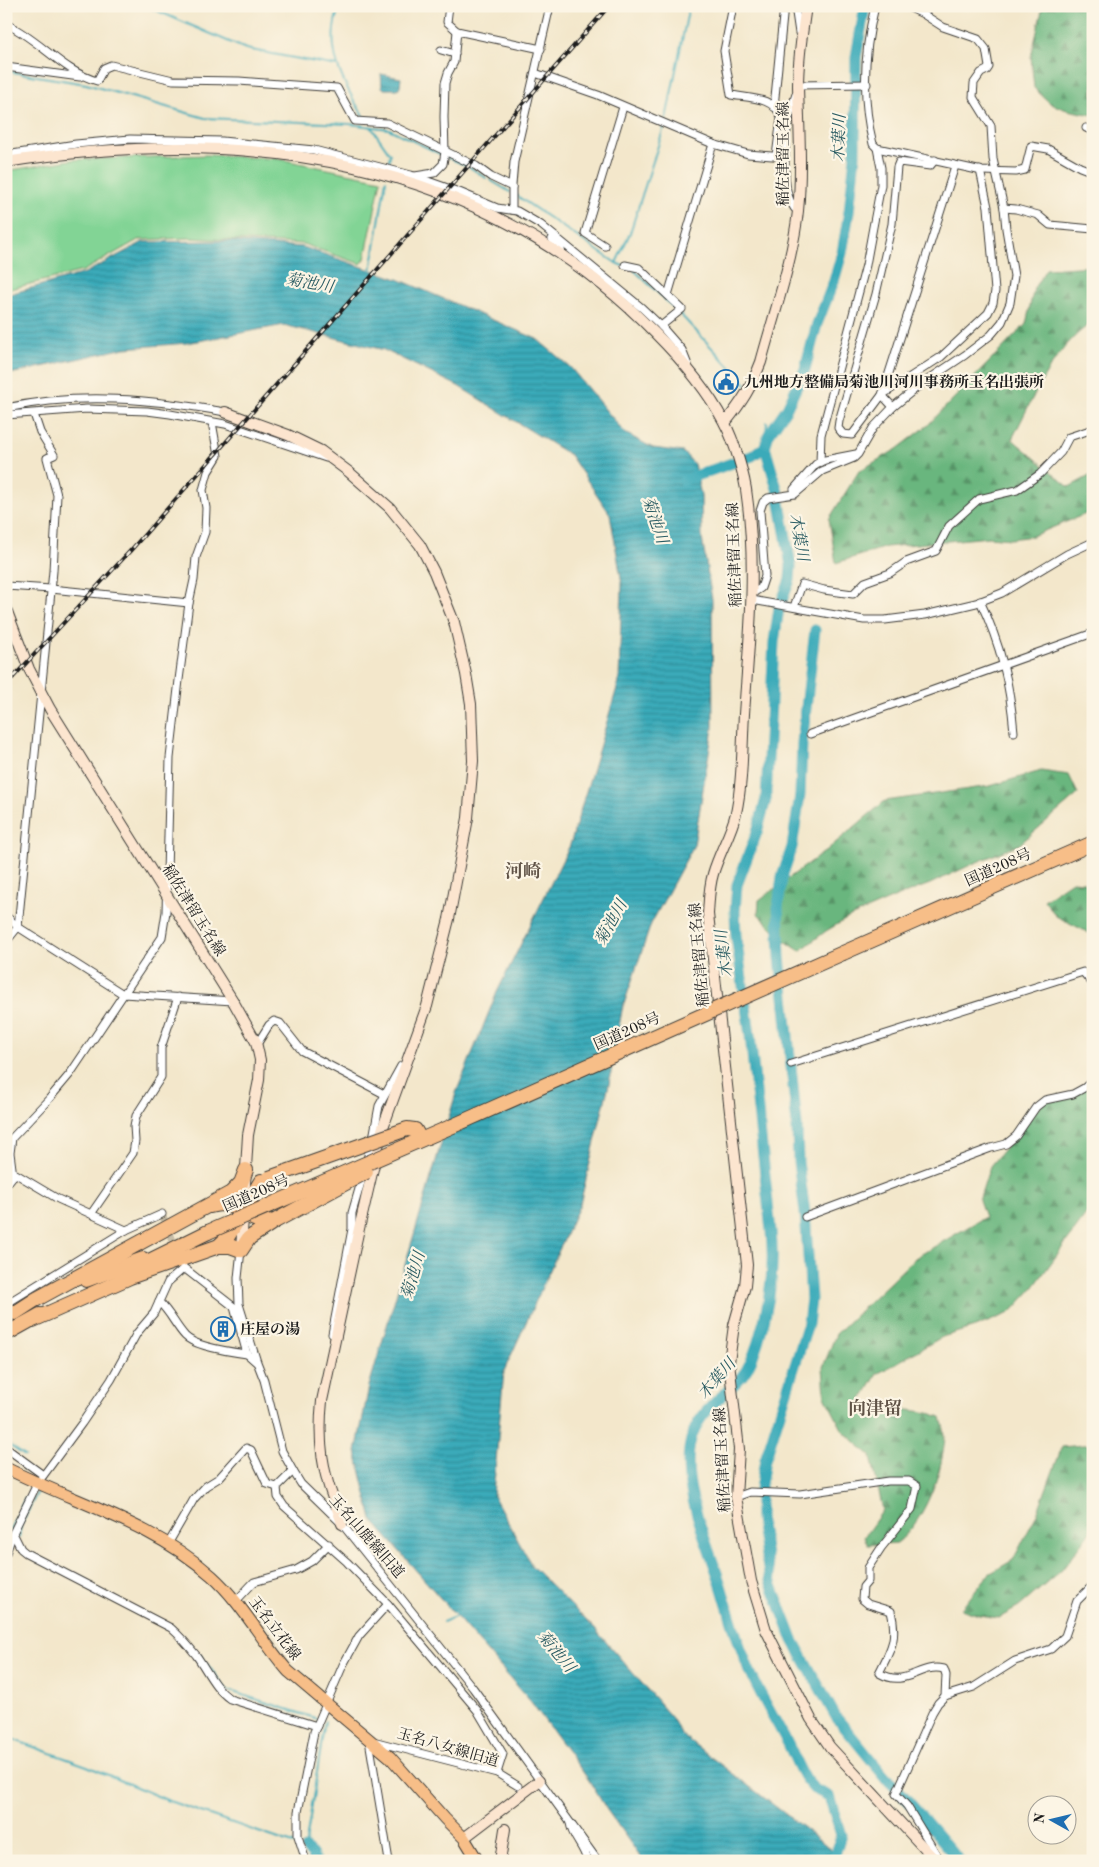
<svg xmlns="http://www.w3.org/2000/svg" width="1099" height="1867" viewBox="0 0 1099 1867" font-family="'Old Standard TT','Noto Serif JP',serif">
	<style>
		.forest { fill: url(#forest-firs); stroke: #42694d }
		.green { fill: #82d495; stroke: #4f7858 }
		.water { fill: url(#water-rules); stroke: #2b636a }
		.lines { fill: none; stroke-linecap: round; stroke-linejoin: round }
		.stream { stroke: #3aaab9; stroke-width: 2 }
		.river { stroke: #3aaab9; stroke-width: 11 }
		.street-tunnel { stroke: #c8bea8; stroke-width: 7; stroke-dasharray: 7 3.5; stroke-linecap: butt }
		.street-casing { stroke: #3c3a36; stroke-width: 9 }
		.secondary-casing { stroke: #3c3a36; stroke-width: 12 }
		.primary-casing { stroke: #3c3a36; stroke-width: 13 }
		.highway-casing { stroke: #3c3a36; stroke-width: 16 }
		.street { stroke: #fff; stroke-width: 7 }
		.secondary { stroke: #fce5cf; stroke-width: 10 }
		.primary { stroke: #f7be88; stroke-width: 11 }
		.highway { stroke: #f7be88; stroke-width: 14 }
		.rail-casing { stroke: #1c1c1c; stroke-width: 4 }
		.rail { stroke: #fcf5e5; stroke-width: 2; stroke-dasharray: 5.5; stroke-linecap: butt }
		.highway-bridge-casing { stroke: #3c3a36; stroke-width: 16; stroke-linecap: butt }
		.highway-bridge { stroke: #f7be88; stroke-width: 14 }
		.labels { text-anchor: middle; stroke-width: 4.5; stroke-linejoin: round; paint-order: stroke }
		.street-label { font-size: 15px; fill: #1c1c1c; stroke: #fcf5e5 }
		.poi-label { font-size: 15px; font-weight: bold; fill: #1c1c1c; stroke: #fcf5e5; text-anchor: start }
		.water-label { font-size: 16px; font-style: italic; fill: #2a5c63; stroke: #fcf5e5 }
		.quarter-label { font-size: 18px; font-weight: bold; fill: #605347; stroke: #fcf5e5 }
	</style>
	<defs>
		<pattern id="forest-firs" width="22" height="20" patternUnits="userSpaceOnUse" patternTransform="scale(1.25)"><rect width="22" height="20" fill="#69b67e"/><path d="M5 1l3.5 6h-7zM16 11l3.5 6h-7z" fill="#569366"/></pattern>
		<pattern id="water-rules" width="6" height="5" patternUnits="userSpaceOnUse" patternTransform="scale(1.25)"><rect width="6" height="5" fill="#3aaab9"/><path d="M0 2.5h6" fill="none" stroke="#308a96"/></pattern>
	</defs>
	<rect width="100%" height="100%" fill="#fcf5e5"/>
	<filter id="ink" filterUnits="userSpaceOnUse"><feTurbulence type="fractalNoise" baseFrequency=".02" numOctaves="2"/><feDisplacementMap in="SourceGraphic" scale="10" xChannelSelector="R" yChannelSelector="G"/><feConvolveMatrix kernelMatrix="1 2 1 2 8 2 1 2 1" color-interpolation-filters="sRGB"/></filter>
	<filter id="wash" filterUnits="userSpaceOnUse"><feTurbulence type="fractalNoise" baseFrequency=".0096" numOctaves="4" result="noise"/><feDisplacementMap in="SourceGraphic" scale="20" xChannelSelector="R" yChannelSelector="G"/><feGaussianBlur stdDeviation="1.12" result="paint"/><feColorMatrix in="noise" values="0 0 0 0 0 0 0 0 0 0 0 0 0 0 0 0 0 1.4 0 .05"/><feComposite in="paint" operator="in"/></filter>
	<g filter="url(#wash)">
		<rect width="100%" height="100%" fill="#f3e7cb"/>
		<!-- forest -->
		<g class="forest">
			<path d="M1043 6H1093V115L1067 110 1051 104 1034 88 1031 57Z"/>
			<path d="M1093 266V322C1053 347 1033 399 1012 439L1069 487 1093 474V511L1032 536 1011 539 989 537 886 547 836 563 829 519 859 471 897 449 927 426 1026 324 1034 288 1046 269Z"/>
			<path d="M1041 771 1069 775 1078 794 1020 844 975 863 930 884 896 897 850 917 826 931 800 951 785 941 758 914 759 900 827 850 885 801 990 786Z"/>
			<path d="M1072 881 1093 883V935L1056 916 1044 900Z"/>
			<path d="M1093 1080V1205L1033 1288 1010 1313 975 1327 942 1337 877 1374 860 1403C886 1411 915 1407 941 1417 942 1423 945 1430 945 1436 943 1471 925 1521 897 1543L868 1545 864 1537 883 1510 871 1456 843 1431 825 1396 823 1367 836 1334 915 1258 985 1217 979 1200 990 1166 1045 1100 1073 1094Z"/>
			<path d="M1093 1444V1528L1062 1570 1019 1607 999 1618 979 1615 961 1609 989 1574 1013 1560 1036 1516 1062 1447Z"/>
		</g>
		<!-- green -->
		<path class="green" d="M208 155 279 159 381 180 365 259 361 264 303 244 190 238 138 240 83 271 6 290V171L71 160Z"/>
		<!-- water -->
		<g class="water">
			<path d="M381 74 401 78 400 86 398 89H384L382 87Z"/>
			<path d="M225 241 303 247 398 279 537 339 570 367 625 433 653 448 683 452 694 464 701 495 702 538 712 599 713 728 694 845 651 924 622 1010 609 1084 580 1204 504 1371 493 1495 532 1566 594 1628 672 1718 682 1735 826 1845 840 1861H643L607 1810 588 1779 531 1702 372 1520 356 1452 369 1386 456 1093 497 992 570 845 619 681 622 584 610 514 570 455 458 386 384 350 284 325 187 343 125 348 6 375V295L85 273 143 242Z"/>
		</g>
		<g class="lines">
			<!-- stream -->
			<g class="stream">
				<path d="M146 6 246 49 337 66"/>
				<path d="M340 6C322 48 344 86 366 120"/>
				<path d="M6 71 86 84 205 118 350 124 389 129 442 155"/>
				<path d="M372 128 390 154 388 168"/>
				<path d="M446 157 468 166 486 178"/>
				<path d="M490 180 510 192"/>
				<path d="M514 194 616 263 623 266"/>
				<path d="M616 263 630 233 665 124 689 6"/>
				<path d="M634 270 676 310"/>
				<path d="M371 271 386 180"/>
				<path d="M679 313 746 384"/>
				<path d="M765 447 767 422"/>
				<path d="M6 1443 25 1456"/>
				<path d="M11 1530 25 1498"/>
				<path d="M19 1537 21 1525 39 1489"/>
				<path d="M443 1622 457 1616"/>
				<path d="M200 1655 227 1690 318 1719"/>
				<path d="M6 1737 87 1766 169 1801 296 1845"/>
				<path d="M305 1849 325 1721"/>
			</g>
			<!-- river -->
			<g class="river">
				<path d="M684 480 752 456 765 447"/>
				<path d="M815 630 802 743 800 795 792 847 782 877 778 907 780 957 797 1125 798 1162 805 1212 811 1299 808 1324 802 1343 765 1460 760 1489V1519L770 1580 793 1640 836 1717 885 1777 903 1795 960 1861"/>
				<path d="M306 1849 312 1854 315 1861"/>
				<path d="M833 1861 841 1835 829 1796 814 1789 806 1780C798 1768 793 1753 786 1740 774 1718 762 1698 752 1676 737 1644 729 1610 718 1576 704 1535 677 1476 693 1433 703 1408 725 1396 742 1376 750 1367 754 1354 758 1342 770 1305 775 1270 771 1231L750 1035 736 936 735 911 737 885 757 832 766 799 774 642 779 608 790 580 791 566 778 492 765 447 769 434 787 408 805 369 817 324 834 281 842 253 849 212 855 156 856 57 865 6"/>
			</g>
		</g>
	</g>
	<g filter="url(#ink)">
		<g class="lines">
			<!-- street-tunnel -->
			<path class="street-tunnel" d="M162 1214 176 1248"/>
			<defs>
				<g id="street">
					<path d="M449 6 447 22 457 31 541 49"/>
					<path d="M733 6 724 51 731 95C748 98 776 97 781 118L776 156"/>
					<path d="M795 6 799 33"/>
					<path d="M875 6C864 51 862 100 873 144L877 148 982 171 1016 172 1025 170 1031 146 1048 149 1080 167 1093 172"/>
					<path d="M6 24C39 39 62 71 97 81L104 68 111 65 173 80 239 81 337 88 355 121 387 123 476 166 491 177 512 187"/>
					<path d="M441 50 455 54"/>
					<path d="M6 67 80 77"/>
					<path d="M535 73 598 95 713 144 748 154 785 157C785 174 784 200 798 212"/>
					<path d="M798 85 867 84"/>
					<path d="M774 107 784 6"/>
					<path d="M1086 128 1093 131"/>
					<path d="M6 155 76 144 130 139 222 141 314 150 411 175 459 192 497 208 517 211 541 225 642 308 661 326 682 350 688 365"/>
					<path d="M785 157C785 135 788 115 796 94"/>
					<path d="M935 160 930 166 899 162 897 167 892 224 876 294 839 421 838 428 843 434 852 435 882 395 941 357 988 313 993 303 995 291 988 207 980 170"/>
					<path d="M415 176 434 173 443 164 445 152 444 117 445 83 448 73 454 62 457 31"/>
					<path d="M1004 208 1016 209 1038 215 1050 225 1093 229"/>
					<path d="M512 210V185L514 162 550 6"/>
					<path d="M552 239 561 249 562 255"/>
					<path d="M605 246 585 233 623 107"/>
					<path d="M625 265 639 268 682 309 661 326"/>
					<path d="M668 295 713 144"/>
					<path d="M893 407 882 395 955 166"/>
					<path d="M6 408C79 392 153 399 225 412"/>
					<path d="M6 415 87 409 147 411 170 414 225 424 326 458"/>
					<path d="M820 462 821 435 866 265 873 227 881 185V168L877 148"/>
					<path d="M794 489 816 464 825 460 856 454"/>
					<path d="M6 586 51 589 189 603"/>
					<path d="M753 593 761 588 765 576 760 511 763 502 768 498 795 494 822 471 854 458 858 454 873 428 893 407 920 385 965 355 991 335 1002 322 1010 303 1014 276 1006 229 1004 208 993 159 991 126 973 97 974 83 981 73 987 70 989 67 986 49 978 39 943 27 923 14 906 6"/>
					<path d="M752 600 864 620H885L925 615 976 603 1002 593 1067 554 1093 542"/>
					<path d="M980 601C1001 645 1010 684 1014 732"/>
					<path d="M794 607 802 584 824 590 853 594 865 582 890 573 906 562 936 551 949 526 979 499 1017 490 1040 474 1061 452 1069 437 1093 429"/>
					<path d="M810 734 1093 633"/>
					<path d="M6 916 18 927 123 994 233 1001"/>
					<path d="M6 942 18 927 53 571 57 495 47 458 54 455 40 432 34 414"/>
					<path d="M256 1042 259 1041 269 1025 274 1021 280 1023 302 1051 384 1094"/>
					<path d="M791 1064 1083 972 1093 984"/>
					<path d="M366 1163 374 1133 379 1106 401 1066"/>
					<path d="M13 1176 16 1174 58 1199 126 1230"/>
					<path d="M6 1185 13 1176 10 1153 12 1138 49 1099 70 1074 162 937 166 912 170 758 179 680 189 603 194 580 196 557 205 532 206 508 203 490 208 472 218 456 212 422"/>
					<path d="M91 1214 133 1153 135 1141 134 1126 136 1116 161 1077V1048L178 997"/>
					<path d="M805 1217 991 1148 1006 1144 1016 1136 1036 1107 1045 1100 1073 1094 1084 1088 1093 1080"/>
					<path d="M241 1250 238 1278 239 1304 257 1362 264 1380 282 1451 293 1471 301 1484 342 1524 473 1688 598 1861"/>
					<path d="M159 1302C170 1312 175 1325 185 1336 195 1347 232 1352 247 1354"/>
					<path d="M6 1304 126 1230 162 1214"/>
					<path d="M332 1334 352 1229V1213L363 1175"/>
					<path d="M6 1448 43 1475"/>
					<path d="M277 1487 278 1497 284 1506 347 1562 388 1604 477 1710 503 1754 497 1773"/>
					<path d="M277 1487 293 1471"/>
					<path d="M736 1497 750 1492 800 1494 888 1481H909L917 1486 912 1509 881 1548 868 1568V1581L863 1587 862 1599 868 1604 891 1611C898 1639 891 1649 879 1673 907 1689 918 1663 944 1669L946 1675 945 1696"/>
					<path d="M13 1533 21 1549 26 1553 171 1628C180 1636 188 1645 196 1655 207 1670 214 1688 230 1699L317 1726"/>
					<path d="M168 1544 194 1499 206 1486 219 1478 246 1448 251 1450 267 1484 277 1487"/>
					<path d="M6 1553 13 1533 37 1484 82 1423 111 1380 137 1333 154 1313 168 1282 184 1268 234 1307 247 1354 256 1362"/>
					<path d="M236 1601 254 1582 296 1570 312 1561 329 1544"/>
					<path d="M570 1823C572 1838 584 1846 587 1861"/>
					<path d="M940 1860 907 1806 896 1794 932 1713 938 1703 945 1696 974 1687 1015 1661 1051 1649 1065 1636 1077 1601 1093 1585"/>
					<path d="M306 1861 298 1836V1812L314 1732 343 1665 359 1636 388 1604"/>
					<path d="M389 1861 369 1740 497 1773 518 1786"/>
				</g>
				<g id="secondary">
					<path d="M6 162C242 125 481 155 655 333 681 359 707 389 724 422 734 440 745 476 747 497 757 569 749 642 744 714 742 746 743 781 736 813 731 834 719 853 713 874 709 887 709 900 708 914L747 1265 745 1286 734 1325 729 1362 739 1449 736 1497 751 1581 766 1630 811 1719 830 1747 936 1861"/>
					<path d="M225 412 288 435 321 451 349 472 390 508 420 545 434 572 454 622 466 674 471 704 473 761 468 818 449 919 427 1006 382 1130 358 1233 322 1401C319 1429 320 1456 328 1483 332 1497 338 1510 342 1524"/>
					<path d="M725 423C742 402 751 388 761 362 774 314 793 259 798 211 802 169 799 127 798 86 798 59 802 33 806 6"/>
					<path d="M6 609 29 669 50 709 233 1001 256 1042 260 1060 259 1080 248 1135 241 1250"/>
					<path d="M464 1838 539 1781"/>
					<path d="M500 1861 505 1829"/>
				</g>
				<path id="primary" d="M6 1468C75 1503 153 1523 212 1576 242 1603 261 1640 288 1671L390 1757 445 1819 464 1838 478 1861"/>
				<g id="highway">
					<path d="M843 953 1093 843"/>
					<path d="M210 1206C214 1205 219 1204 222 1204 243 1205 245 1224 274 1221"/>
					<path d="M219 1246 227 1238 261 1181"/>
					<path d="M135 1268 208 1232"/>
					<path d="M86 1280 143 1259"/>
					<path d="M15 1313 35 1300 231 1193 241 1183 246 1170"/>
					<path d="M33 1320 130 1277 219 1246H230L241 1250 249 1238 275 1221"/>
					<path d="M6 1334 40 1315"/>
				</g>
			</defs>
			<!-- street casing -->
			<use href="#street" class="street-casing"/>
			<!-- secondary casing -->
			<use href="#secondary" class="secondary-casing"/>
			<!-- primary casing -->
			<use href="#primary" class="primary-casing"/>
			<!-- highway casing -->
			<use href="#highway" class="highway-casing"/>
			<!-- street -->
			<use href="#street" class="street"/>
			<!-- secondary -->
			<use href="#secondary" class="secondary"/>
			<!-- primary -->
			<use href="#primary" class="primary"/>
			<!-- highway -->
			<use href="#highway" class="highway"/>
			<defs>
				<path id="rail" d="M6 685 131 550 609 6"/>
			</defs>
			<!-- rail casing -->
			<use href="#rail" class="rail-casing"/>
			<!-- rail -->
			<use href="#rail" class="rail"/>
			<defs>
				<g id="highway-bridge">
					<path d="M269 1178 407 1129 415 1130 420 1139"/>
					<path d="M275 1221 366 1172"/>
					<path d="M208 1232 455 1125 843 953"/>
				</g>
			</defs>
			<!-- highway-bridge casing -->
			<use href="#highway-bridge" class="highway-bridge-casing"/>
			<!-- highway-bridge -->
			<use href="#highway-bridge" class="highway-bridge"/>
		</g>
	</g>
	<!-- icons -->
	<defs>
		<symbol id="civic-ring" viewBox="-11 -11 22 22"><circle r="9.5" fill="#fcf5e5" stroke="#1f6fb2" stroke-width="1.5"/><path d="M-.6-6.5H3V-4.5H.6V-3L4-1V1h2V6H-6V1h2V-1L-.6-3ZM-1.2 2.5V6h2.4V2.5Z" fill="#1f6fb2"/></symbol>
		<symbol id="building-ring" viewBox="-11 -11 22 22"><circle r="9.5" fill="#fcf5e5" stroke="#1f6fb2" stroke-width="1.5"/><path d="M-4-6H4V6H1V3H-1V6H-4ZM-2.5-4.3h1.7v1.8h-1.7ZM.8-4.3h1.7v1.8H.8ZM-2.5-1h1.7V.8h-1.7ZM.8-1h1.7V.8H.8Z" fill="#1f6fb2"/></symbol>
	</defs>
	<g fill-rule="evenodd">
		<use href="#civic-ring" x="712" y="368" width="28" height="28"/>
		<use href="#building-ring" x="209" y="1315" width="28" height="28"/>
	</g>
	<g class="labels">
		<!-- street labels -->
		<g class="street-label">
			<text transform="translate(783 154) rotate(-90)" y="5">稲佐津留玉名線</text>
			<text transform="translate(734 555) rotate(-92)" y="5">稲佐津留玉名線</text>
			<text transform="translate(998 867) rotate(-24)" y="5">国道208号</text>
			<text transform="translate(194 910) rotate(58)" y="5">稲佐津留玉名線</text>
			<text transform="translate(699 955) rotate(-95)" y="5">稲佐津留玉名線</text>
			<text transform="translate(627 1031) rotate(-24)" y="5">国道208号</text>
			<text transform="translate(256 1193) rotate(-24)" y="5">国道208号</text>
			<text transform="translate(722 1460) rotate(-93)" y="5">稲佐津留玉名線</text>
			<text transform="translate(367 1536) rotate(49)" y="5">玉名山鹿線旧道</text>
			<text transform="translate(275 1628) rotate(53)" y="5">玉名立花線</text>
			<text transform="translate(448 1747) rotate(16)" y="5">玉名八女線旧道</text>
		</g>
		<!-- poi labels -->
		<g class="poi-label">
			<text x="744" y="387">九州地方整備局菊池川河川事務所玉名出張所</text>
			<text x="240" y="1334">庄屋の湯</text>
		</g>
		<!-- water labels -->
		<g class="water-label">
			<text transform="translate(838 138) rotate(-88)" y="6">木葉川</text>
			<text transform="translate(310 282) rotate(10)" y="6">菊池川</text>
			<text transform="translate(656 520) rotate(71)" y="6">菊池川</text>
			<text transform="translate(800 537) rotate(80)" y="6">木葉川</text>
			<text transform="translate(610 922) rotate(-61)" y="6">菊池川</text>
			<text transform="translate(723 954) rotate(-97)" y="6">木葉川</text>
			<text transform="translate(412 1275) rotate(-73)" y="6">菊池川</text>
			<text transform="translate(716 1378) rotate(-49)" y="6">木葉川</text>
			<text transform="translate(557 1651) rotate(50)" y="6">菊池川</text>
		</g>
		<!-- quarter labels -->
		<g class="quarter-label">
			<text x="523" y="877">河崎</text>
			<text x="875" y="1414">向津留</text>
		</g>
	</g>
	<!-- margin -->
	<rect width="1099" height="1867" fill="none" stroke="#fcf5e5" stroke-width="25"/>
	<!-- north arrow -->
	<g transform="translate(1052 1820) rotate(278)"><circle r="24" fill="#fcf5e5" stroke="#a29e95"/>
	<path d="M0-4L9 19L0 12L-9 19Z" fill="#1f6fb2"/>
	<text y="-8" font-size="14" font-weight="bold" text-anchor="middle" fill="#1c1c1c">N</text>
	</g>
</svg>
